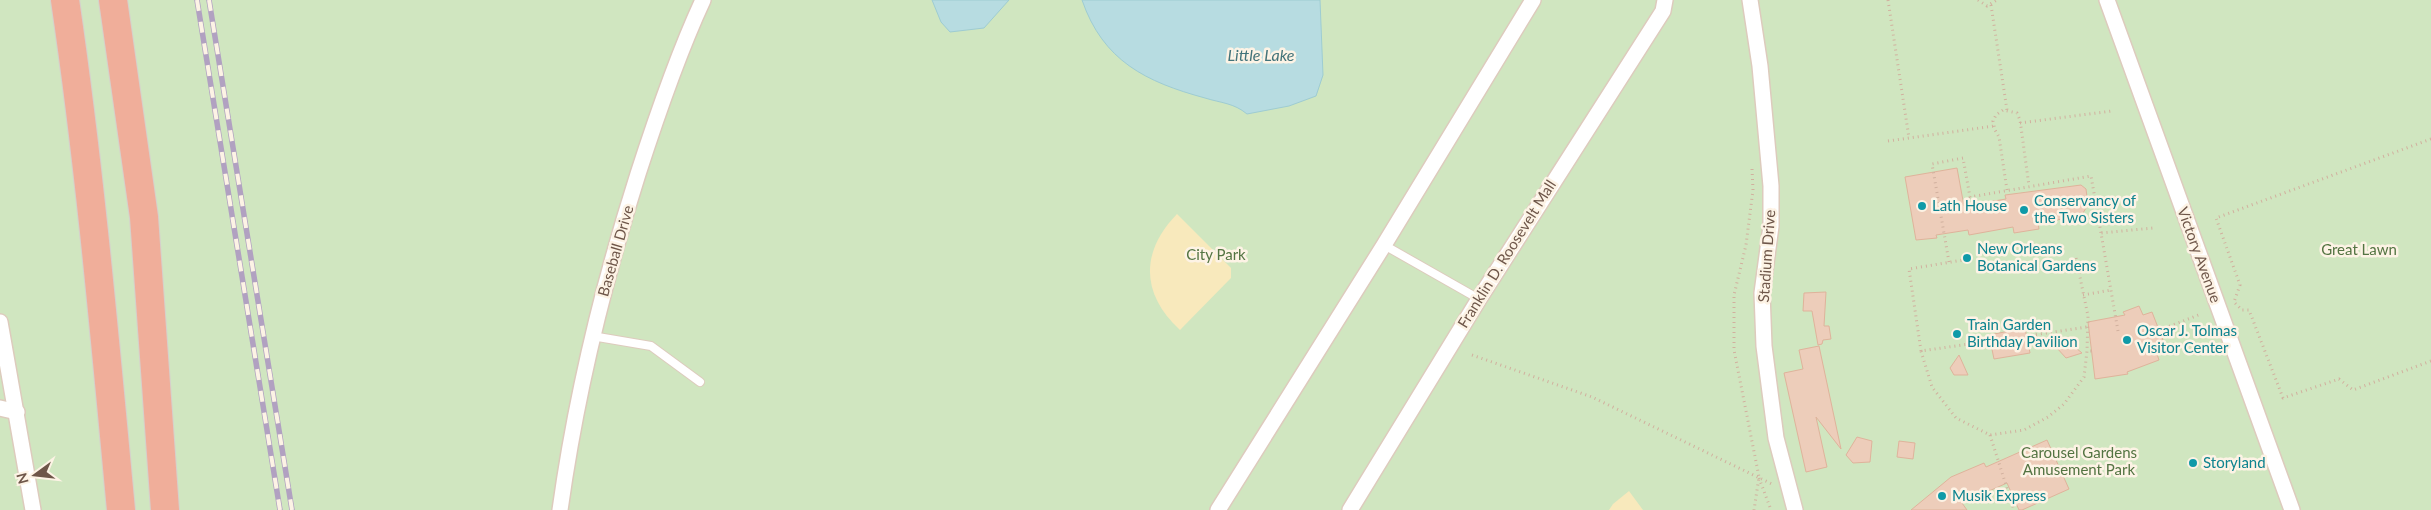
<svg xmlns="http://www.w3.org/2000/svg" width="2431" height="510" viewBox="0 0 2431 510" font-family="Lato,sans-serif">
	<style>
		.green { fill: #d0e6c0 }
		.sand { fill: #f8e9bc }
		.water { fill: #b7dce1; stroke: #9eccd2 }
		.building { fill: #edcdba; stroke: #dfb39b }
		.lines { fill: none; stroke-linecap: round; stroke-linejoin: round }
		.service-casing { stroke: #ddcbbd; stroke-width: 10 }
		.minor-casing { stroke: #ddcbbd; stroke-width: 18 }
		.motorway-casing { stroke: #d6d0cc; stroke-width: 30 }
		.path { stroke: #d1b09e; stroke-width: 3; stroke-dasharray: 1 4; stroke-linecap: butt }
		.service { stroke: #fff; stroke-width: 8 }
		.minor { stroke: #fff; stroke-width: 15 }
		.motorway { stroke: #f0ae9a; stroke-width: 28 }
		.rail-casing { stroke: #b1a1c1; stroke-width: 5.5 }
		.rail { stroke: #fdf3e5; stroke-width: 4; stroke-dasharray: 11; stroke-linecap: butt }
		.culture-dot { fill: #0f9aa8; stroke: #fdf3e5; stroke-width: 2 }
		.labels { text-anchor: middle; stroke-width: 5; stroke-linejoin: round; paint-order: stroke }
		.culture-label { font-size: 15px; fill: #0d838f; stroke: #fdf3e5; text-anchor: start }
		.park-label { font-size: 15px; fill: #537442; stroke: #fdf3e5 }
		.street-label { font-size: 15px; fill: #6e5649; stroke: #fdf3e5 }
		.water-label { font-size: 16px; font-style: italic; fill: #42737a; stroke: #fdf3e5 }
	</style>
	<rect width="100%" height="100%" fill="#faefe0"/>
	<!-- green -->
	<rect class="green" x="0" y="0" width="2431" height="510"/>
	<!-- sand -->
	<g class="sand">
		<path d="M1177 214 1231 268V278L1180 330C1141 294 1140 252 1177 214Z"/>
		<path d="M1629 491 1643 510H1609L1613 504Z"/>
	</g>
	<!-- water -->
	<g class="water">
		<path d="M932 0H1009L984 28 950 32 941 22Z"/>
		<path d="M1082 0H1320L1323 75 1316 96 1289 106 1247 114C1234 103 1221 103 1205 98 1146 82 1103 61 1082 0Z"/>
	</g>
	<!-- building -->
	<g class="building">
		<path d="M1957 168 1964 206 2006 199 2005 195 2081 185 2086 189 2088 205 2081 216 2038 223 2039 229 2014 233 2013 227 1969 235 1968 230 1936 235 1937 238 1916 240 1905 177Z"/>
		<path d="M1826 292 1824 326H1829L1831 339 1823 340 1822 344 1818 345 1812 311H1803L1804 293Z"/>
		<path d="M2139 306 2143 315 2152 312 2166 348 2156 351 2159 360 2127 372 2128 374 2095 379 2088 322 2125 315 2123 312Z"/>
		<path d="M2025 328 2030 353 1994 359 1989 335Z"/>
		<path d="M2070 343 2082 353 2066 358 2056 347Z"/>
		<path d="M1819 346 1841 449 1816 417 1827 467 1806 472 1784 373 1803 369 1799 350Z"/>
		<path d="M1959 355 1968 375H1954L1950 368Z"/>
		<path d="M1857 437 1872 441 1870 462 1853 463 1846 455Z"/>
		<path d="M2047 440 2069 489 2022 510H2019L2007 483 1962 503 1967 510H1911L1951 477 1984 463 1986 467Z"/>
		<path d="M1899 441 1915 443 1913 459 1897 457Z"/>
	</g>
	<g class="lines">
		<defs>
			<g id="service">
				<path d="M1384 245 1479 299"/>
				<path d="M592 336 651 346 700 382"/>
			</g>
			<g id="minor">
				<path d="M1750 0 1760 66 1771 186V226L1762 293 1764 346 1776 438 1795 510"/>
				<path d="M2107 0 2292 510"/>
				<path d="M0 322 33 510"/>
				<path d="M0 408 17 412"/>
				<path d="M560 510C576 395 603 284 638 174 657 115 677 56 703 0"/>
				<path d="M1218 510 1384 245 1533 0"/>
				<path d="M1350 510 1479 299 1663 11 1665 0"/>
			</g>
			<g id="motorway">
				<path d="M65 0C90 169 105 340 121 510"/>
				<path d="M113 0 144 217 165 510"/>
			</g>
		</defs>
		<!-- service casing -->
		<use href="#service" class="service-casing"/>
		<!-- minor casing -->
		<use href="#minor" class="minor-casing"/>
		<!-- motorway casing -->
		<use href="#motorway" class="motorway-casing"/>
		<!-- path -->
		<g class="path">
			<path d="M1888 0 1909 138"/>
			<path d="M1978 0 1987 6 1997 0"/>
			<path d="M1991 5 2007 110"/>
			<path d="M2020 123 2112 111"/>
			<path d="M2431 139 2216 218 2240 285 2234 302 2242 310H2249L2283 398 2339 379 2353 390 2431 361"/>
			<path d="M1888 141 1994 126"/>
			<path d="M1752 169 1753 190 1746 245 1734 295V350L1759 477 1754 510"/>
			<path d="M2007 190 1999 137 1995 130 1993 121 1996 115 2003 110 2017 113 2020 120 2029 186"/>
			<path d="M2076 258 2088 316 2087 351"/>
			<path d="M1949 262 1932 164 1963 158 1970 197 2091 176 2101 233"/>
			<path d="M2083 295 2111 290"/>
			<path d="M2160 330 2201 314"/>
			<path d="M2118 331 2101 233 2153 228"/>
			<path d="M2026 336 2087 327"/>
			<path d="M1990 341 1921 351 1932 387 1956 418 1990 435 2024 430 2048 417 2064 404 2084 377 2087 351H2092"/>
			<path d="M1921 351 1909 269 1975 258"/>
			<path d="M1472 355 1592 397 1772 484"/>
			<path d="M1990 435 2014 510"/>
			<path d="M1759 478 1771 510"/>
		</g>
		<!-- service -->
		<use href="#service" class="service"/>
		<!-- minor -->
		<use href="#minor" class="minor"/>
		<!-- motorway -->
		<use href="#motorway" class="motorway"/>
		<defs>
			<g id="rail">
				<path d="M197 0 280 510"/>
				<path d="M209 0 292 510"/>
			</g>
		</defs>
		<!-- rail casing -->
		<use href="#rail" class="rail-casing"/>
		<!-- rail -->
		<use href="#rail" class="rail"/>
	</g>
	<!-- markers -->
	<g class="culture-dot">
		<circle cx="1922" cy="206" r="5"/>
		<circle cx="2024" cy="210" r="5"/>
		<circle cx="1967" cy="258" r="5"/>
		<circle cx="1957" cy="334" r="5"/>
		<circle cx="2127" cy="340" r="5"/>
		<circle cx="2193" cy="463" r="5"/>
		<circle cx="1942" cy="496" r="5"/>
	</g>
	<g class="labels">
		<!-- culture labels -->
		<g class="culture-label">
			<text x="2034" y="206">Conservancy of<tspan x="2034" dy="17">the Two Sisters</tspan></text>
			<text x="1932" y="211">Lath House</text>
			<text x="1977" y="254">New Orleans<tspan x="1977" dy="17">Botanical Gardens</tspan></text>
			<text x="1967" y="330">Train Garden<tspan x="1967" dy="17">Birthday Pavilion</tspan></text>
			<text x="2137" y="336">Oscar J. Tolmas<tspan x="2137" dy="17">Visitor Center</tspan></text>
			<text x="2203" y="468">Storyland</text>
			<text x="1952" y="501">Musik Express</text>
		</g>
		<!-- park labels -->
		<g class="park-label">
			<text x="2359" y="255">Great Lawn</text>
			<text x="1216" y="260">City Park</text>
			<text x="2079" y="458">Carousel Gardens<tspan x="2079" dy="17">Amusement Park</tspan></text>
		</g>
		<!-- street labels -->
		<g class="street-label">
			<text transform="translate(616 251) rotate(-74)" y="5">Baseball Drive</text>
			<text transform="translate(1507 254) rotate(-58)" y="5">Franklin D. Roosevelt Mall</text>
			<text transform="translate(2199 255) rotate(70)" y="5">Victory Avenue</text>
			<text transform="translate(1767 256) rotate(-86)" y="5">Stadium Drive</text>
		</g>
		<!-- water labels -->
		<g class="water-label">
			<text x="1261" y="61">Little Lake</text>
		</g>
	</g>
	<!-- north arrow -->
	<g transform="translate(35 475) rotate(255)" stroke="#fdf3e5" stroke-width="4" paint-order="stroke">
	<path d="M0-4L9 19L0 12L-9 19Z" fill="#6e5649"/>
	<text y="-8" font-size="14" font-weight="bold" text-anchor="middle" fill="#6e5649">N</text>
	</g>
</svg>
